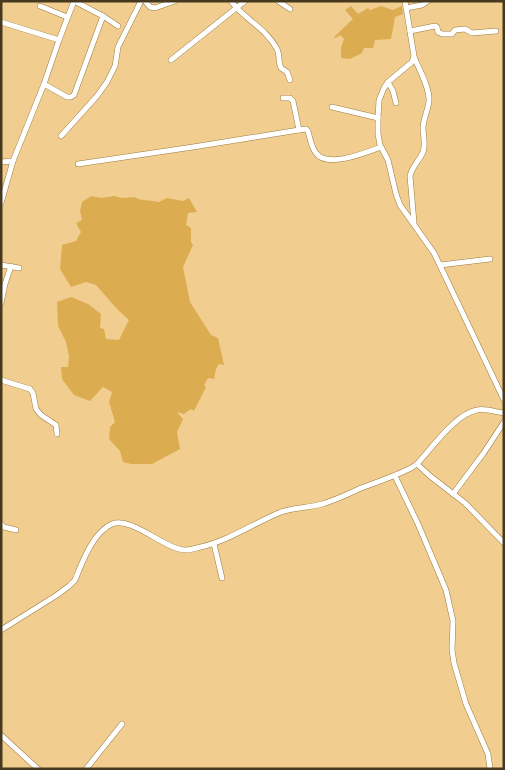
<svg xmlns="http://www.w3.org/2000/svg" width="505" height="770" viewBox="0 0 505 770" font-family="Raleway,sans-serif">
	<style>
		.green { fill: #dcac51 }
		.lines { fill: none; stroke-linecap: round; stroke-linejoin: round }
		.minor-casing { stroke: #9c7b3f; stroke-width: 6 }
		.minor { stroke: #fff; stroke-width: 5 }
	</style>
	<rect width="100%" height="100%" fill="#f1ce90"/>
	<!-- green -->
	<g class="green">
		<path d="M351 6 358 14 368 8 370 10 381 6 393 10 402 6 403 14 395 17 391 39 375 40 373 48H364L362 53 350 59 341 58V48L344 39 340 35 336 38 334 37 353 19 345 10Z"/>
		<path d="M91 196 101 198 114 196 122 198 135 197C139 201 152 200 159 202L167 198 183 201 189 198 197 212 188 213 186 225 191 228V242L193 245 183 267 190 302 211 335 218 338 224 365 219 364 216 369 214 379 208 378 204 385 206 387 194 411 191 409 184 414 177 412 183 419 177 432 180 449 152 464H131L123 462 120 451 109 439 110 427 115 422 109 402 112 392 103 387 90 401 74 395 62 379 61 367H68L69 356 66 342 58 326 57 302 71 297 88 304 101 314 100 328 104 329 106 339 119 340 129 320 117 309 96 285 86 282 71 287 60 269 62 245 76 241 81 232 76 223 82 220 80 211 82 202Z"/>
	</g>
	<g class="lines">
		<defs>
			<g id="minor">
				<path d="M145 1 150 7 155 8 175 1"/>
				<path d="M231 1C244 19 267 29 277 49 280 55 278 62 281 68L287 72 290 80"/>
				<path d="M278 1 290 9"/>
				<path d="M405 1 414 56 412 62 388 82 384 88 379 100 378 118V134L380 145 388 160 396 194 400 205 434 253 504 400"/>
				<path d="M40 6 67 17"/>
				<path d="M406 8 422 5 428 1"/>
				<path d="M103 16 118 26"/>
				<path d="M1 22 59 40"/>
				<path d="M410 31 435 26 437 27 438 32 442 34H452L455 30 465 29 472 33 496 31"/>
				<path d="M171 60 245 1"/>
				<path d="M388 82 393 91 396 103"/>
				<path d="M44 84 67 97H71L74 95 103 16 74 1"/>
				<path d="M283 98H290L293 101 299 130"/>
				<path d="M332 107 378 118"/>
				<path d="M61 136 97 96 107 82 115 66 118 47 141 1"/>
				<path d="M1 162 13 161"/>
				<path d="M78 164 193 147 299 130 306 129 308 131C310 138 311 147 316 153 327 169 367 152 381 147"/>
				<path d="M1 203 13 161 44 84 59 40 74 1"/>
				<path d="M414 223 410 176C412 166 420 160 423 152 426 144 423 136 423 128 423 119 428 111 429 101 430 88 419 69 414 57"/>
				<path d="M1 265 19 268"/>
				<path d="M440 265 490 259"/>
				<path d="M1 303 5 284 11 266"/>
				<path d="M1 380 30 389 33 393 36 409 41 415 56 425 57 434"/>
				<path d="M417 464 430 476 465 503 504 543"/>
				<path d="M395 476 418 524 446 590 453 621 452 650 454 663 466 704 488 754 490 769"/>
				<path d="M453 494 483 454 504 422"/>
				<path d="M1 524 4 527 16 530"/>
				<path d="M214 544 222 578"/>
				<path d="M1 630 57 595 69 586 75 580C82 563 93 532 112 524 132 516 165 550 186 550 191 550 196 548 201 547 230 540 254 523 281 512 294 507 309 508 322 504 336 500 348 494 361 488 378 482 395 476 411 468L417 464C432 448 455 414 477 410 485 408 495 412 504 413"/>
				<path d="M1 735 38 769"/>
				<path d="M86 769 122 724"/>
			</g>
		</defs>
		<!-- minor casing -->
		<use href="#minor" class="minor-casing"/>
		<!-- minor -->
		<use href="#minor" class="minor"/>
	</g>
	<!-- border -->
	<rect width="505" height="770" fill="none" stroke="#473920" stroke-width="5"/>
</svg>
